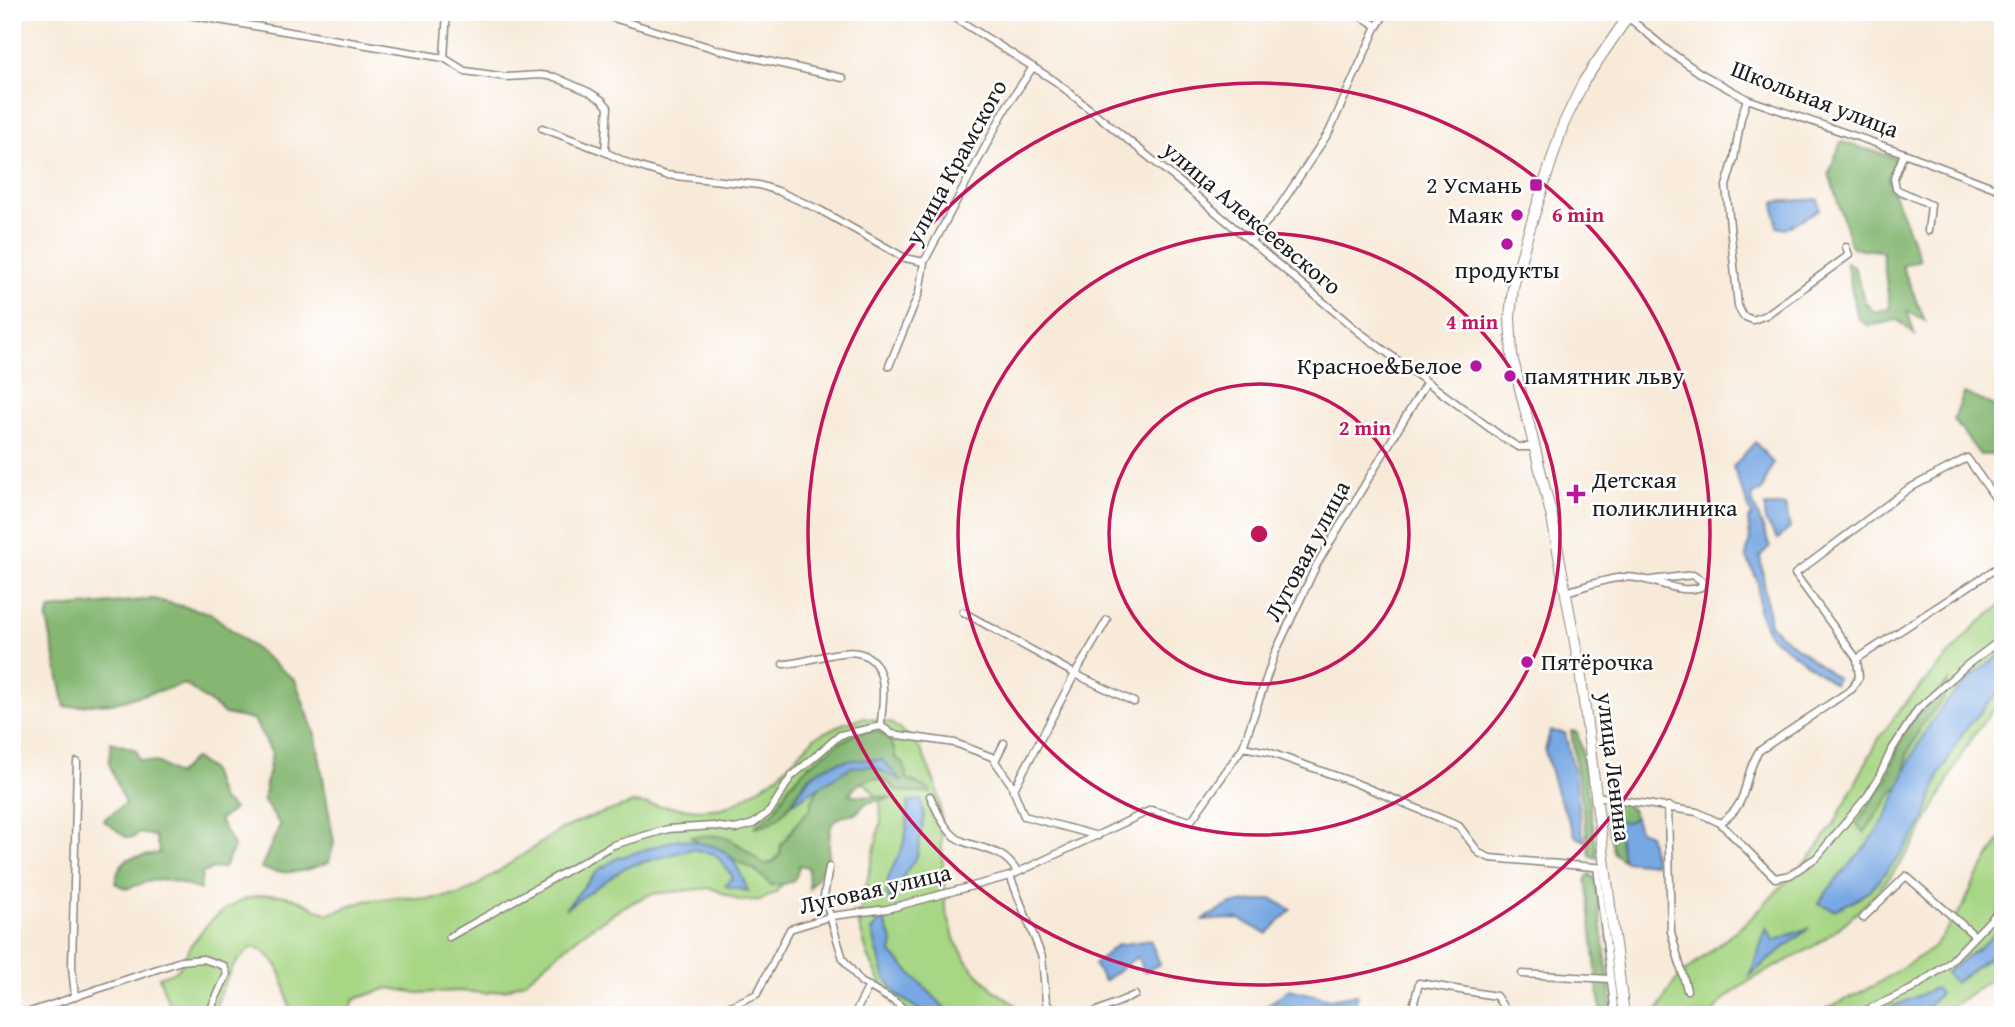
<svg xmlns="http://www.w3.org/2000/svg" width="2015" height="1027" viewBox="0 0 2015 1027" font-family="'Gentium Book Plus',serif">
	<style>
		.green { fill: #a7d684; stroke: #627950; stroke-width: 2 }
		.forest { fill: #85b772; stroke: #506a47; stroke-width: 2 }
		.water { fill: #78a8e3; stroke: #4a6280; stroke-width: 2 }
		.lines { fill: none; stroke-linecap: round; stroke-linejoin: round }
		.street-casing { stroke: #8a837a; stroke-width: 9 }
		.secondary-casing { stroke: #8a837a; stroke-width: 12 }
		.street { stroke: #fff; stroke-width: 6 }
		.secondary { stroke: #fff; stroke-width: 10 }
		.ring { fill: none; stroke: #c2185b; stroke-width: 3.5 }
		.poi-dot { fill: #b5179e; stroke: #fff; stroke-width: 2.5 }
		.labels { text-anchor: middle; stroke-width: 5; stroke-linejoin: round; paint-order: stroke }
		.street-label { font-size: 24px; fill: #1c1c1c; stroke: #fff }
		.poi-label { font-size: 24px; fill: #1c1c1c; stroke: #fff; text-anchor: end }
		.centre { fill: #c2185b; stroke: #fff; stroke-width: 3.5 }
		.ring-label { font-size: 21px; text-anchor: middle; font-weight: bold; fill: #c2185b; stroke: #fff; stroke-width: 5; stroke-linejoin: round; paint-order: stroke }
	</style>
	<rect width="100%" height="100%" fill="#fff"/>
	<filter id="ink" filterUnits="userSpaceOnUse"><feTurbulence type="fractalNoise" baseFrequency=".0143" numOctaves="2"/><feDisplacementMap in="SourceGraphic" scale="14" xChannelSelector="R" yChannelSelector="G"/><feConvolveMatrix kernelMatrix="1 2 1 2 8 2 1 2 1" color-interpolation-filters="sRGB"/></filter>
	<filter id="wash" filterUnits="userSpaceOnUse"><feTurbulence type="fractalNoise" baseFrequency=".00686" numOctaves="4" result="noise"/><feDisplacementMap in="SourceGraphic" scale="28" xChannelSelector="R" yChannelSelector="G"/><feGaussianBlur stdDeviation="1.57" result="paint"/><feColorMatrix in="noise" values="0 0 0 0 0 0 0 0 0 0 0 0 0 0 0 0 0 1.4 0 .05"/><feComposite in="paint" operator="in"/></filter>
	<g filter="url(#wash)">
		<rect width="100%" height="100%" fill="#f8ead9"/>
		<!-- green -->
		<g class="green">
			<path d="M2003 604V700C1960 742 1947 790 1916 840 1898 869 1873 899 1847 921 1838 929 1827 937 1817 944 1783 966 1735 980 1711 1015H1656L1670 988 1681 975 1751 918 1812 855 1834 824 1878 740 1901 708 1975 626Z"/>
			<path d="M863 718 891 723 911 738 922 752 937 788 940 806 945 906 955 941 972 968 994 990 1030 1015H901L886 993 868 956 858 921 881 821 880 800 865 783 854 784 785 881 775 893 761 900 741 901 711 888 651 894 625 906 583 933 524 982 508 989 485 993 459 991 418 993 389 988 358 998 354 1000 348 1015H291C285 988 283 956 253 947 231 960 220 991 213 1015H173L159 977 178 970C197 929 229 891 279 895 297 896 313 909 329 914L365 901 397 897 429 899 459 895 475 887 560 830 588 818 633 803 699 810 722 808 737 802 776 777 815 737 842 724Z"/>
			<path d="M2003 835V970L1940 1015H1815L1875 985 1933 948 1964 905 1975 880Z"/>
		</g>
		<!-- forest -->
		<g class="forest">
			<path d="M1841 142 1897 158 1888 178 1920 260 1902 266 1925 321 1907 311 1915 335 1898 320 1869 326 1858 319 1846 262 1854 266 1865 302 1874 312 1890 308 1882 251 1852 248 1829 173Z"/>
			<path d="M1964 393 1994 406 2003 402V454L1980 455 1954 420Z"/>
			<path d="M153 599 210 613 295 680 316 737 334 843 329 862C305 872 285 876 261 868L280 825 263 800 272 753 254 720 225 714 185 684 112 703 65 707 47 619 50 609Z"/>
			<path d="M1948 682 1943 700 1922 724 1907 754 1905 771 1908 779 1893 792 1864 833 1857 825 1877 791 1886 782 1904 731 1921 709Z"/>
			<path d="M877 731C890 737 894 743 895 757L904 764 907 779 929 789 931 793 898 791C881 774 865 774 849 794 864 798 877 794 892 798L866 803 855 814C815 818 837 842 825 865 821 873 814 880 809 889L808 867 799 865C796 885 790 883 771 885L755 870 736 861 724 851 699 843 691 837C730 831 735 842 764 864L772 863 780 854 781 844C792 834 797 818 810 810 813 792 820 784 837 776 832 775 825 772 820 772 799 772 795 823 755 827L774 812 789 786 808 766 839 743 859 732Z"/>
			<path d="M1571 731 1577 732 1581 748 1598 858 1590 856Z"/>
			<path d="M111 742 136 750 139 760 159 763 177 775 194 758 210 769 221 799 234 809 219 820 234 847 224 868 213 869 202 873 200 890C165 878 162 875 126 889L115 883C122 850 134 860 160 853L155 836 138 833 133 838 126 837 103 820 125 804 109 763Z"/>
			<path d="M1621 801 1633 810 1635 818 1627 822H1617L1624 861 1614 853 1606 817V802Z"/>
			<path d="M1590 874 1596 880 1613 1015H1601L1586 878Z"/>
		</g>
		<!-- water -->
		<g class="water">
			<path d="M1818 199 1820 209 1785 229 1777 227 1774 202Z"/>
			<path d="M1755 442 1773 463 1761 492 1752 494 1753 503 1770 546 1760 556 1770 624 1778 633 1837 678 1834 684 1769 635 1759 612 1758 582 1746 556 1750 539 1748 519 1752 516 1733 467Z"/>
			<path d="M1765 506H1785L1790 528 1778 539 1765 521Z"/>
			<path d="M2003 653V687L1963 732 1940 774 1924 821 1898 858 1872 888 1854 901 1834 910 1819 903C1837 874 1866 852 1883 822 1897 799 1903 772 1916 748 1940 703 1962 683 2003 653Z"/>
			<path d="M1550 731 1565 733 1574 771 1581 828 1585 841 1576 837 1557 793 1545 751Z"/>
			<path d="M848 760H882L903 782 873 766 851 767 793 803C806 777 818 765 848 760Z"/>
			<path d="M921 800 924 817 917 856 902 878 896 896 890 900C880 879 898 863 904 842 908 830 907 815 908 802Z"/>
			<path d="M1635 818 1639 830 1649 834 1655 864 1624 861 1616 821 1627 822Z"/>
			<path d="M679 839C725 848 730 846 748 891L725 886 733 877 715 854 692 849 626 867 565 909 597 871 618 858Z"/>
			<path d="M1273 899 1291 910 1267 934 1239 919 1202 920 1231 904Z"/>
			<path d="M2003 914V943L1996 952 1954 983 1946 973 1991 938Z"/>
			<path d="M883 918 893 942 891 953 952 1015H927L897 995 884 976 872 930Z"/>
			<path d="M1767 927 1773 941 1809 928 1750 975Z"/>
			<path d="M1150 940 1160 964 1144 972 1137 957 1104 981 1094 964 1117 945Z"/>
			<path d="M1935 988 1940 994 1918 1015H1875Z"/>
			<path d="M1289 989 1330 999 1357 994 1355 1015 1296 1012 1292 1015H1255Z"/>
		</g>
	</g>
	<g filter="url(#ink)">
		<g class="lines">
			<defs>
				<g id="street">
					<path d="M171 12 444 58"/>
					<path d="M447 12 444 58 465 71 507 77 540 75 555 77 589 92 602 100 608 107 605 152 630 164 666 175 759 185 778 191 820 210 905 258 924 262 1007 106 1033 67"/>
					<path d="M584 12 610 17 719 50 843 78"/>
					<path d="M946 12 1055 81 1181 183 1359 332 1502 437 1518 447H1534"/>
					<path d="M1354 12 1377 26"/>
					<path d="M1622 12 1667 50 1700 73 1747 99 1904 153 2003 191"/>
					<path d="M1747 99 1741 118 1734 159 1726 186 1738 306 1743 316 1753 320 1766 315 1849 255 1846 247"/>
					<path d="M542 128 605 152"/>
					<path d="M1904 153 1894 178 1896 189 1931 205 1928 231"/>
					<path d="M1250 241 1276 212 1329 132 1376 28 1386 12"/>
					<path d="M889 366 919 293 924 262"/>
					<path d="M1566 592C1584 587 1606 578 1625 577 1650 576 1679 596 1701 587L1702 581 1693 575 1651 580"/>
					<path d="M963 612 1075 674 1134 702"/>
					<path d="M1857 659 2003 564"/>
					<path d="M783 664C813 665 868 630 881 676 886 691 881 711 881 726"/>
					<path d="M1243 747 1275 653 1317 564 1426 383"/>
					<path d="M995 761 1004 743"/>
					<path d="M1013 791 1075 674 1107 620"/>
					<path d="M930 796C937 811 946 834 962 841 984 850 1004 849 1017 872"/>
					<path d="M1596 796 1697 812 1720 823 1775 878 1790 875 1817 857 1868 795 1878 779 1891 751 1918 709 1967 665 2003 638"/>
					<path d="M1668 806 1671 932 1687 990"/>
					<path d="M1720 823C1751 804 1741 779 1759 751L1852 689 1859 677 1857 659 1795 574 1908 489 1967 458 2003 509"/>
					<path d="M829 867 824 896 843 959 861 982 894 1001 912 1015"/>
					<path d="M1597 867 1615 1015"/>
					<path d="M1010 876 1042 957 1046 1002 1055 1015"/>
					<path d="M1863 918 1906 876 1974 935"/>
					<path d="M449 937 613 845 668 829 713 826 735 829 753 824 770 811 791 777 840 735 881 726 892 734 955 743 992 757 1011 784 1024 816 1098 836"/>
					<path d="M1522 974 1610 979"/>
					<path d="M75 997 72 967 77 762"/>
					<path d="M21 1015 181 961 203 959 224 966 227 974 208 1015"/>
					<path d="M710 1015 757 994 790 929 832 916 887 909 1010 876 1151 810 1191 821 1243 747 1268 752 1353 782 1459 826 1479 853 1490 858 1605 868"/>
					<path d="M854 1015 869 986"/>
					<path d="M1088 1015 1135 995"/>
					<path d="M1411 1015 1419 983 1496 996 1509 1015"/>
					<path d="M1856 1015 1912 989 1948 964 1996 914 2003 885"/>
				</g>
				<path id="secondary" d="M1624 1015 1580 670 1552 518 1512 356 1510 317 1513 287 1527 237 1563 125 1584 81 1631 12"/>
			</defs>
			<!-- street casing -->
			<use href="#street" class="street-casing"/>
			<!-- secondary casing -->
			<use href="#secondary" class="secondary-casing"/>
			<!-- street -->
			<use href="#street" class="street"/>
			<!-- secondary -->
			<use href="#secondary" class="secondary"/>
		</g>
	</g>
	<!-- distance rings -->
	<g class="ring">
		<circle cx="1259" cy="534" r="150"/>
		<circle cx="1259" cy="534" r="301"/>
		<circle cx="1259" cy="534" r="451"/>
	</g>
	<!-- markers -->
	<g class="poi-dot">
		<rect x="1529" y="178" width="14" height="14" rx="3.5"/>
		<circle cx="1517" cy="215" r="7"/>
		<circle cx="1507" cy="244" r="7"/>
		<circle cx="1476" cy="366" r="7"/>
		<circle cx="1510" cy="376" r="7"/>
		<path d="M1572.5 483.5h7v7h7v7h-7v7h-7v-7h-7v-7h7z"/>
		<circle cx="1527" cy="662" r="7"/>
	</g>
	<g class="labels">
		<!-- street labels -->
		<g class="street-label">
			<text transform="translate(1815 99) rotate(21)" y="8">Школьная улица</text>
			<text transform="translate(956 162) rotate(-61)" y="8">улица Крамского</text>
			<text transform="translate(1252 218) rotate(40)" y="8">улица Алексеевского</text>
			<text transform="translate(1307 551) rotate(-62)" y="8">Луговая улица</text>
			<text transform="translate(1614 767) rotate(83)" y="8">улица Ленина</text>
			<text transform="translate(875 889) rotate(-13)" y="8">Луговая улица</text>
		</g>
		<!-- poi labels -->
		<g class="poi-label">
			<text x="1522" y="193">2 Усмань</text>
			<text x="1503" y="223">Маяк</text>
			<text x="1507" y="278" text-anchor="middle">продукты</text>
			<text x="1462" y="374">Красное&amp;Белое</text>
			<text x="1524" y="384" text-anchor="start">памятник льву</text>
			<text x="1592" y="488" text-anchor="start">Детская<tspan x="1592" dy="28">поликлиника</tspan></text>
			<text x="1541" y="670" text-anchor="start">Пятёрочка</text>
		</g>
	</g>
	<circle cx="1259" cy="534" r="10" class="centre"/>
	<g class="ring-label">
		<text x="1578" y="222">6 min</text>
		<text x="1472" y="329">4 min</text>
		<text x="1365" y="435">2 min</text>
	</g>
	<!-- margin -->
	<rect width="2015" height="1027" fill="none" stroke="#fff" stroke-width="42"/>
</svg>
